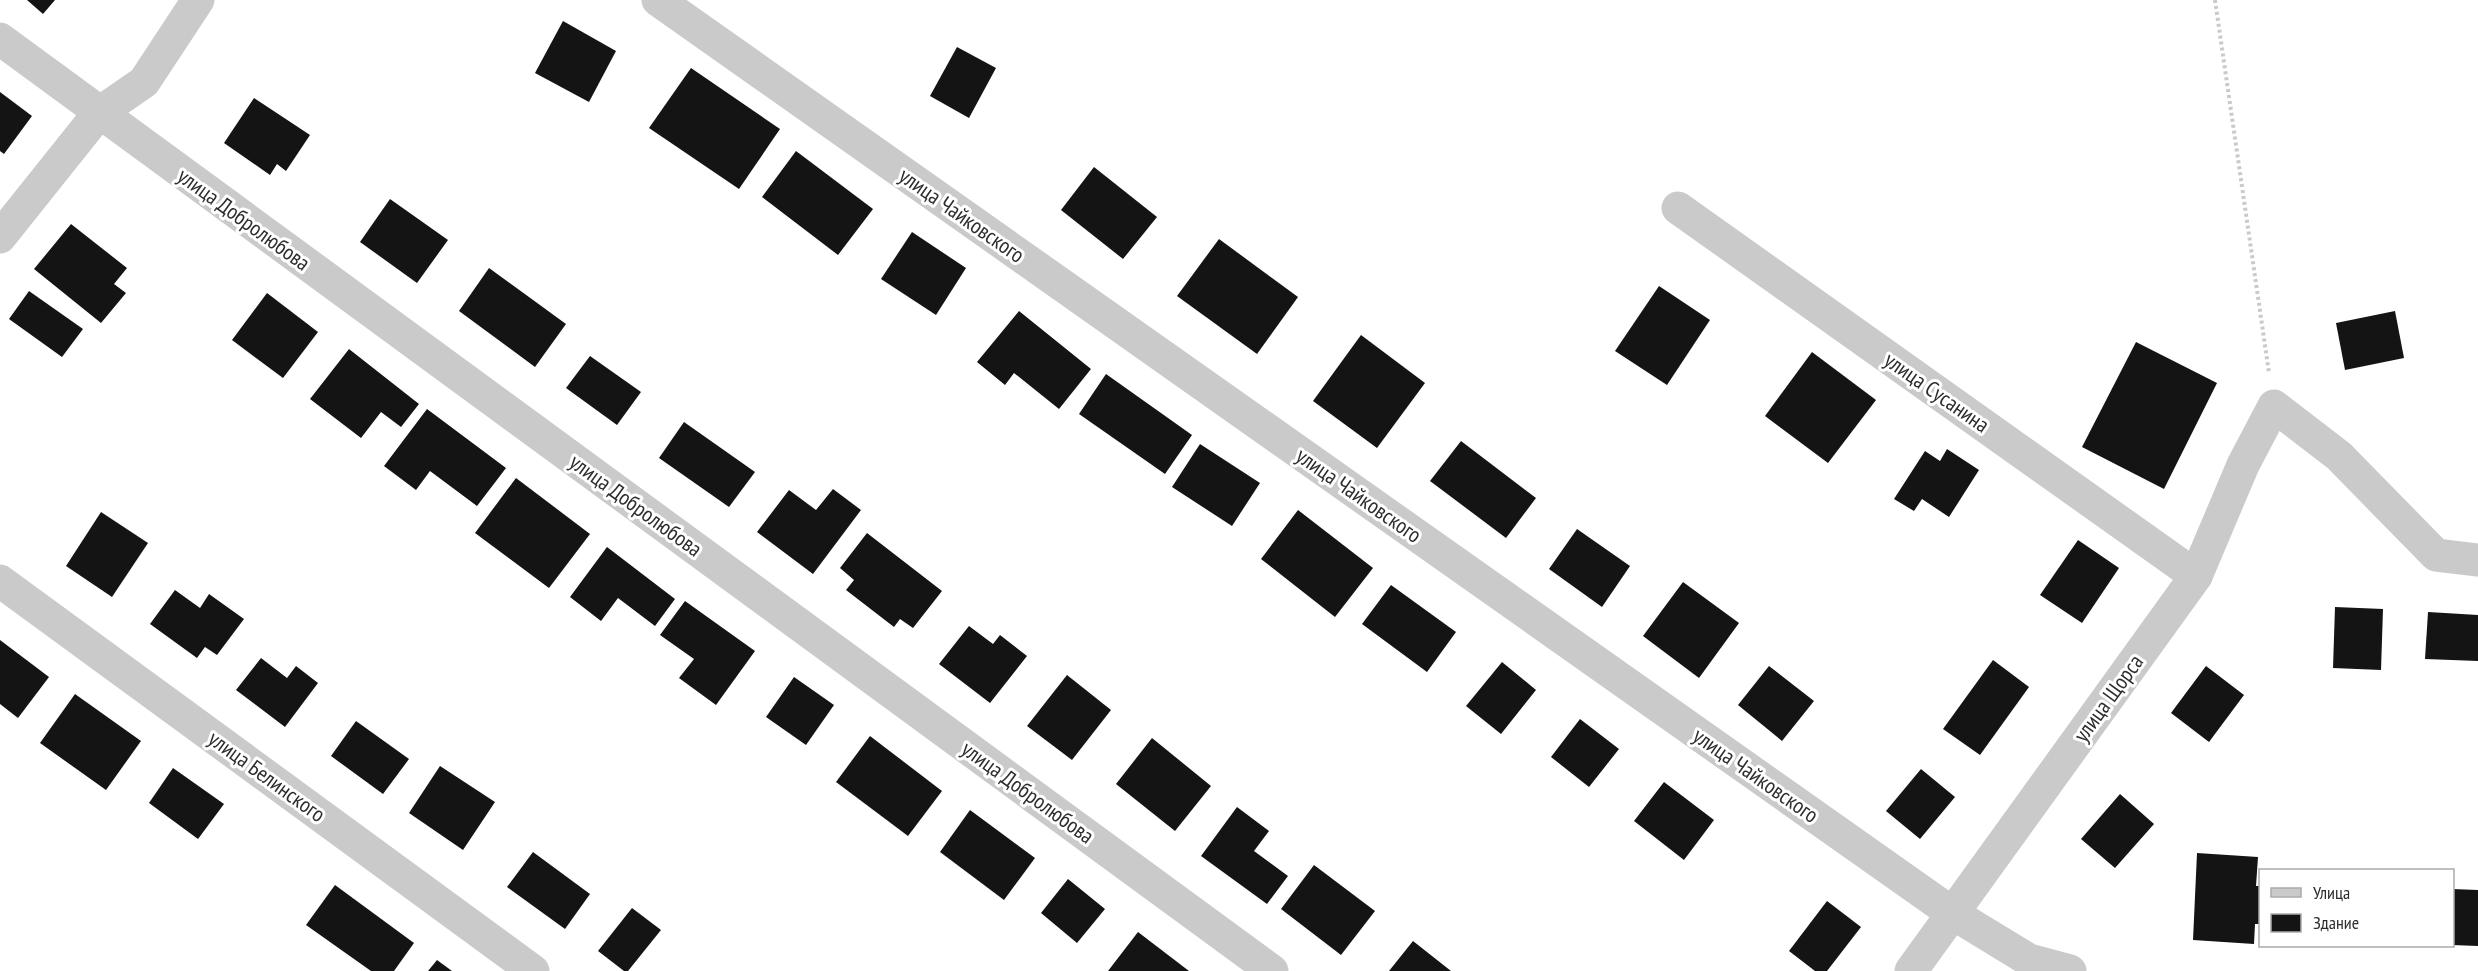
<svg xmlns="http://www.w3.org/2000/svg" width="2478" height="971" viewBox="0 0 2478 971" font-family="'PT Sans Narrow',sans-serif">
	<style>
		.building { fill: #141414 }
		.lines { fill: none; stroke-linecap: round; stroke-linejoin: round }
		.path { stroke: #cacaca; stroke-width: 4; stroke-dasharray: 3 3; stroke-linecap: butt }
		.minor { stroke: #cacaca; stroke-width: 33 }
		.labels { text-anchor: middle; stroke-width: 6; stroke-linejoin: round; paint-order: stroke }
		.street-label { font-size: 22px; fill: #2d2d2d; stroke: #fff }
	</style>
	<rect width="100%" height="100%" fill="#fff"/>
	<!-- building -->
	<g class="building">
		<path d="M27 0H55L43 14Z"/>
		<path d="M563 21 616 51 589 102 535 73Z"/>
		<path d="M957 47 996 68 969 118 930 96Z"/>
		<path d="M691 68 780 129 739 189 649 128Z"/>
		<path d="M0 92 32 116 4 154 0 151Z"/>
		<path d="M254 98 310 135 286 171 277 164 270 175 224 143Z"/>
		<path d="M796 151 873 209 838 255 762 197Z"/>
		<path d="M1094 167 1157 217 1123 259 1061 210Z"/>
		<path d="M390 199 448 240 417 283 360 242Z"/>
		<path d="M71 224 127 268 114 284 126 293 101 323 34 269Z"/>
		<path d="M912 232 966 268 936 315 881 279Z"/>
		<path d="M1219 239 1298 297 1257 354 1177 296Z"/>
		<path d="M489 268 566 324 535 367 459 311Z"/>
		<path d="M1659 286 1710 320 1667 385 1615 351Z"/>
		<path d="M29 291 83 329 62 357 9 319Z"/>
		<path d="M267 293 318 332 283 378 232 340Z"/>
		<path d="M1019 311 1091 369 1059 409 1014 373 1005 385 977 362Z"/>
		<path d="M2395 311 2404 358 2345 370 2336 323Z"/>
		<path d="M1361 335 1425 383 1377 448 1313 401Z"/>
		<path d="M2136 342 2217 383 2164 489 2082 447Z"/>
		<path d="M349 349 419 404 401 427 381 412 361 438 310 399Z"/>
		<path d="M1812 352 1876 400 1828 463 1765 416Z"/>
		<path d="M590 356 641 392 617 425 566 388Z"/>
		<path d="M1106 374 1192 435 1165 474 1079 414Z"/>
		<path d="M427 409 506 468 477 506 430 471 416 490 384 466Z"/>
		<path d="M684 422 755 472 729 507 659 458Z"/>
		<path d="M1461 441 1536 498 1506 538 1430 481Z"/>
		<path d="M1200 444 1260 483 1232 526 1172 487Z"/>
		<path d="M1947 449 1979 470 1949 517 1922 499 1914 511 1894 499 1925 451 1940 461Z"/>
		<path d="M516 478 590 534 549 588 475 533Z"/>
		<path d="M833 489 861 510 813 574 757 532 789 490 816 510Z"/>
		<path d="M1298 510 1373 568 1335 617 1261 559Z"/>
		<path d="M101 512 148 543 112 597 66 566Z"/>
		<path d="M1577 529 1630 566 1602 607 1549 569Z"/>
		<path d="M867 533 942 591 913 628 900 619 894 627 846 590 854 580 840 568Z"/>
		<path d="M2078 540 2119 568 2082 623 2040 595Z"/>
		<path d="M607 547 675 599 655 626 618 598 601 621 570 597Z"/>
		<path d="M1683 582 1739 623 1699 678 1643 636Z"/>
		<path d="M1391 585 1456 632 1427 672 1362 624Z"/>
		<path d="M175 590 200 608 209 594 244 619 217 655 205 647 197 658 150 624Z"/>
		<path d="M685 601 755 651 716 705 679 678 694 659 660 635Z"/>
		<path d="M2335 607 2383 609 2381 670 2333 668Z"/>
		<path d="M2428 612 2478 615V661L2425 659Z"/>
		<path d="M969 626 993 644 1000 635 1027 656 990 703 939 664Z"/>
		<path d="M0 640 49 677 18 718 0 704Z"/>
		<path d="M261 658 287 678 296 666 318 683 285 727 236 690Z"/>
		<path d="M1993 660 2029 687 1980 755 1943 729Z"/>
		<path d="M1502 662 1536 690 1501 734 1466 706Z"/>
		<path d="M1769 666 1814 701 1782 741 1738 705Z"/>
		<path d="M2206 666 2244 695 2209 742 2171 713Z"/>
		<path d="M1067 675 1111 710 1072 760 1027 726Z"/>
		<path d="M794 677 834 705 806 745 766 717Z"/>
		<path d="M75 694 141 741 106 790 40 743Z"/>
		<path d="M1580 719 1619 749 1589 787 1551 757Z"/>
		<path d="M356 721 409 759 383 794 331 756Z"/>
		<path d="M870 736 942 791 908 836 836 782Z"/>
		<path d="M1152 738 1211 786 1175 831 1116 784Z"/>
		<path d="M440 766 495 802 463 850 409 813Z"/>
		<path d="M173 768 224 804 198 839 149 803Z"/>
		<path d="M1921 769 1955 797 1920 839 1886 811Z"/>
		<path d="M1664 782 1714 820 1684 860 1634 821Z"/>
		<path d="M2120 794 2154 824 2115 868 2081 839Z"/>
		<path d="M1237 807 1269 831 1254 851 1288 876 1267 904 1201 856Z"/>
		<path d="M970 810 1035 858 1004 900 940 852Z"/>
		<path d="M533 852 590 894 565 929 507 887Z"/>
		<path d="M2197 853 2258 857 2256 886H2260V924H2255L2254 944 2193 940Z"/>
		<path d="M1314 865 1375 911 1341 955 1281 909Z"/>
		<path d="M1068 879 1105 909 1077 943 1041 913Z"/>
		<path d="M335 885 414 943 394 971H371L306 925Z"/>
		<path d="M2452 889 2478 890V946L2452 945Z"/>
		<path d="M1827 901 1861 927 1827 971H1815L1789 951Z"/>
		<path d="M632 908 661 930 628 971H624L598 951Z"/>
		<path d="M1138 932 1189 971H1108Z"/>
		<path d="M1413 941 1451 971H1389Z"/>
		<path d="M437 960 452 971H428Z"/>
	</g>
	<g class="lines">
		<!-- path -->
		<path class="path" d="M2215 0 2269 373"/>
		<!-- minor -->
		<g class="minor">
			<path d="M658 0 1952 913 2029 960 2070 971"/>
			<path d="M0 39 1272 971"/>
			<path d="M1678 208 2196 576"/>
			<path d="M0 237 99 113 144 82 198 0"/>
			<path d="M0 581 533 971"/>
			<path d="M1911 971 2196 576 2243 465 2274 406 2339 456 2436 555 2478 560"/>
		</g>
	</g>
	<g class="labels">
		<!-- street labels -->
		<g class="street-label">
			<text transform="translate(962 215) rotate(35)" y="8">улица Чайковского</text>
			<text transform="translate(244 219) rotate(36)" y="8">улица Добролюбова</text>
			<text transform="translate(1937 392) rotate(35)" y="8">улица Сусанина</text>
			<text transform="translate(1359 495) rotate(35)" y="8">улица Чайковского</text>
			<text transform="translate(636 505) rotate(36)" y="8">улица Добролюбова</text>
			<text transform="translate(2108 698) rotate(-54)" y="8">улица Щорса</text>
			<text transform="translate(1756 775) rotate(35)" y="8">улица Чайковского</text>
			<text transform="translate(267 776) rotate(36)" y="8">улица Белинского</text>
			<text transform="translate(1028 792) rotate(36)" y="8">улица Добролюбова</text>
		</g>
	</g>
	<!-- legend -->
	<rect x="2259" y="869" width="195" height="78" fill="#ffffff" stroke="#ababab" stroke-width="1.5"/>
	<rect x="2271" y="888" width="30" height="9" fill="#cacaca" stroke="#ababab" stroke-width="1.5"/>
	<text x="2313" y="899" font-size="18" fill="#2d2d2d">Улица</text>
	<rect x="2271" y="914" width="30" height="18" fill="#141414" stroke="#ababab" stroke-width="1.5"/>
	<text x="2313" y="929" font-size="18" fill="#2d2d2d">Здание</text>
</svg>
